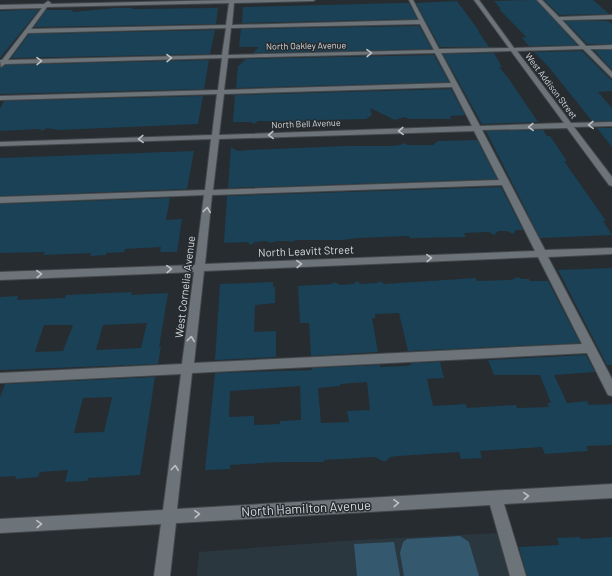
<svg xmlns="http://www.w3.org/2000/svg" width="612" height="576" viewBox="0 0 612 576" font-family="Barlow,sans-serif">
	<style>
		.built { fill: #2b373e }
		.green { fill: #34596f }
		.building { fill: #1b4156; fill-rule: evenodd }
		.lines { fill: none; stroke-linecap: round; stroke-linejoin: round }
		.minor-casing { stroke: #43484b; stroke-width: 2 }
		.minor { fill: #6d7479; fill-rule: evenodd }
		.oneway { stroke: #bcc1c5 }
		.labels { text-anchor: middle; stroke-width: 3; stroke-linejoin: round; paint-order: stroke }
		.far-street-label { font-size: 9px; fill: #d7dbde; stroke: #262c30 }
		.street-label { font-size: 11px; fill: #d7dbde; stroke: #262c30 }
		.near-street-label { font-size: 13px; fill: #d7dbde; stroke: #262c30 }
	</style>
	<rect width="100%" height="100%" fill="#262c30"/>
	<!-- built -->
	<path class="built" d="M497 533 509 576H197L199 552 357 540Z"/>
	<!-- green -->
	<g class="green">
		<path d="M460 536 469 542 479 576H404L400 553 403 542 407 539Z"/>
		<path d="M394 542 400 576H357L354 544Z"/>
	</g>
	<!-- building -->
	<g class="building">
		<path d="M531 0H536L577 45 529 46 522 38 526 37 499 9H501L494 1Z"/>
		<path d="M544 0H593L609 14 560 15Z"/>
		<path d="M457 1 479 31H478L489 47H440L416 3Z"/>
		<path d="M401 3H409L417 19 242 23 243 7Z"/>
		<path d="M115 8H132V9L218 8 216 24 34 27 46 10H73L72 12Z"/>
		<path d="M21 10H39L0 58V11Z"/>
		<path d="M565 21H608L612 24V44H587Z"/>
		<path d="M419 26 432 49 253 53 259 47H239L241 29Z"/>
		<path d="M215 30 210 54 11 58 29 34Z"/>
		<path d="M594 50H612V69H611Z"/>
		<path d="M582 51 612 81V91L598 92 612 108V121H592L547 65 534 52Z"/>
		<path d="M494 53 502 67H499L509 79 538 122 482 124 443 54Z"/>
		<path d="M434 55 449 82 236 88 238 66 246 59Z"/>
		<path d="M209 60 204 89 0 94V68L6 65Z"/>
		<path d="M451 89 465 115 450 116 451 119H410L404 117 395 120 370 108 372 115 366 119 320 120 317 122 314 120H305L303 122 258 121 254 124 251 122H233L235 95Z"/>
		<path d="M203 96 198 124 59 130 47 128 42 131 40 129 0 131V109L4 101Z"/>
		<path d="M597 128H612V147Z"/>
		<path d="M543 130 547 136H550L567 161H564L606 221H603L612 235 540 238 486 131Z"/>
		<path d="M477 140 497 179 228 188 231 147 238 151 250 150 347 146H391L401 145 404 143 408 145H433L438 141Z"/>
		<path d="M194 151 187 189 0 196V158Z"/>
		<path d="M501 187 523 230H516L513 234 507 231H498L494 235 489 232 464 233 466 237 410 238 409 236 357 238 344 240H297L291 242 288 241H277L270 243 267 241 255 242 251 245 247 242 224 243 227 196Z"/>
		<path d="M170 198 166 220 182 219 177 252H160L161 247 125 249 124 252 106 253V255L90 256 91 253 43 255 45 252 0 253V204Z"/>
		<path d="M612 268V365H607L558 270Z"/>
		<path d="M518 277 521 279H529L530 281H548L580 343 408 351 399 313 375 314V318H372L378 352 311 356 309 323H300L298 286 332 284 334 282 340 285 354 284 356 281 361 284 377 283 380 281 384 284 476 278 477 281 511 280Z"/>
		<path d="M273 282V287H275V303L255 305 254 332 276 331V357L215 360 220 284Z"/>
		<path d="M132 292 131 295 168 293 159 347H161L158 364 0 370V297L18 296 17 300 65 298 66 295ZM147 323 141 348 96 350 103 325ZM44 325H73L63 351 35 352Z"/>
		<path d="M586 355 595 372 554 375 567 403 587 401 589 405 612 404V445L586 446 588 451 545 454 542 447 480 451 482 458 461 459 459 452 398 456 390 457 386 461H382L375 457 324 460V462H281L230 465V469L205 470 215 373 312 370V368L380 365V367L406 366 411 365V363L440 362 444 378 427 379 433 406 466 404 467 408 516 405 517 408 549 407 547 403H551L540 375H494L488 360ZM367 382 370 410 347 411 349 422 321 423 318 388 340 386V384ZM300 386 301 420 280 421V424L254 425V416L229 417 230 391Z"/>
		<path d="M155 377 140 475 88 478 87 481 65 482 68 470 40 472 38 477 15 479 16 476 0 477V397L5 384ZM112 397 104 432 74 433 83 398Z"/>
		<path d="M580 537 581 539 612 537V576H527L519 547 559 545 557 538Z"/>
	</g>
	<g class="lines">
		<defs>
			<path id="minor" d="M230 0H315L313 1 234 3 232 25 419 20 409 0H413L439 49 509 48 474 0H479L514 48 580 46 537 0H542L559 17 612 15V19L562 20 586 46 612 45V49H590L612 72V78L583 49 517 51 571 123 612 122V126L574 127 612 177V186L609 185 567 128 482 130 545 250 612 248V254L548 257 612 379V396L608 395 587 353 192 373 177 509 612 484V498L504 504 526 576H510L490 505 176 523 170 576H154L161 524 0 533V519L163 510 181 374 0 383V373L182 364 194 272 0 280V272L195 265 204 195 0 203V197L205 190 211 139 0 146V142L212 135 217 94 0 100V96L218 90 222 58 5 64 1 67 0 60H2L42 8 0 9V5L44 4 48 1 51 3 50 4ZM229 3 226 25 31 29 47 7ZM420 24 434 50 228 55 231 28ZM226 28 222 55 8 60 28 33ZM511 51 564 123 480 126 441 53ZM435 53 451 83 224 90 228 58ZM452 87 472 126 219 135 224 94ZM474 131 499 180 213 190 219 139ZM502 185 535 251 205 264 212 195ZM538 257 582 344 194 363 204 271Z"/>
		</defs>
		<!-- minor casing -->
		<use href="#minor" class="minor-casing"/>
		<!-- minor -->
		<use href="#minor" class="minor"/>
	</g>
	<!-- one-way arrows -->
	<defs><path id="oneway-chevron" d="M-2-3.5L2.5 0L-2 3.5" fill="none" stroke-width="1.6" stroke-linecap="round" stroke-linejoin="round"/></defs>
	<g class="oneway">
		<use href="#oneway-chevron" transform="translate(369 53) rotate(-1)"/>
		<use href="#oneway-chevron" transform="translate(169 58) rotate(-1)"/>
		<use href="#oneway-chevron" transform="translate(39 61) rotate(-1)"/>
		<use href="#oneway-chevron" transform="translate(591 125) rotate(178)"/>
		<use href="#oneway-chevron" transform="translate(531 127) rotate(178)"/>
		<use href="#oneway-chevron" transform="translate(401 131) rotate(178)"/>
		<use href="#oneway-chevron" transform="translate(271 135) rotate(178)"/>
		<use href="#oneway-chevron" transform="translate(141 139) rotate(178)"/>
		<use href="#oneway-chevron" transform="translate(207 210) rotate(-83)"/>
		<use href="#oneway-chevron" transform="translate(429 258) rotate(-2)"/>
		<use href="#oneway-chevron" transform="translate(299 264) rotate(-2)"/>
		<use href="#oneway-chevron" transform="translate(169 269) rotate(-2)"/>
		<use href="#oneway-chevron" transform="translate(39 274) rotate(-2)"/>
		<use href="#oneway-chevron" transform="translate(191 339) rotate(-83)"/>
		<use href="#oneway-chevron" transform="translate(175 468) rotate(-83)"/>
		<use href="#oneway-chevron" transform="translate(526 496) rotate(-3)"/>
		<use href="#oneway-chevron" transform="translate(396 503) rotate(-3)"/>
		<use href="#oneway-chevron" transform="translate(197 514) rotate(-4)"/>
		<use href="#oneway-chevron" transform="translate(39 524) rotate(-3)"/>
	</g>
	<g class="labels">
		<!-- far-street labels -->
		<g class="far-street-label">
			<text transform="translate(306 46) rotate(-1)" y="3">North Oakley Avenue</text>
			<text transform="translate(551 86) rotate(53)" y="3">West Addison Street</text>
			<text transform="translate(306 124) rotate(-2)" y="3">North Bell Avenue</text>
		</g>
		<!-- street labels -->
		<g class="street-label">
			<text transform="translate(306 251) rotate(-2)" y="4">North Leavitt Street</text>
			<text transform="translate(185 287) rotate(-83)" y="4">West Cornelia Avenue</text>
		</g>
		<!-- near-street labels -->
		<g class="near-street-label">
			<text transform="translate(306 508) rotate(-3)" y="5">North Hamilton Avenue</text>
		</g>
	</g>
</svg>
